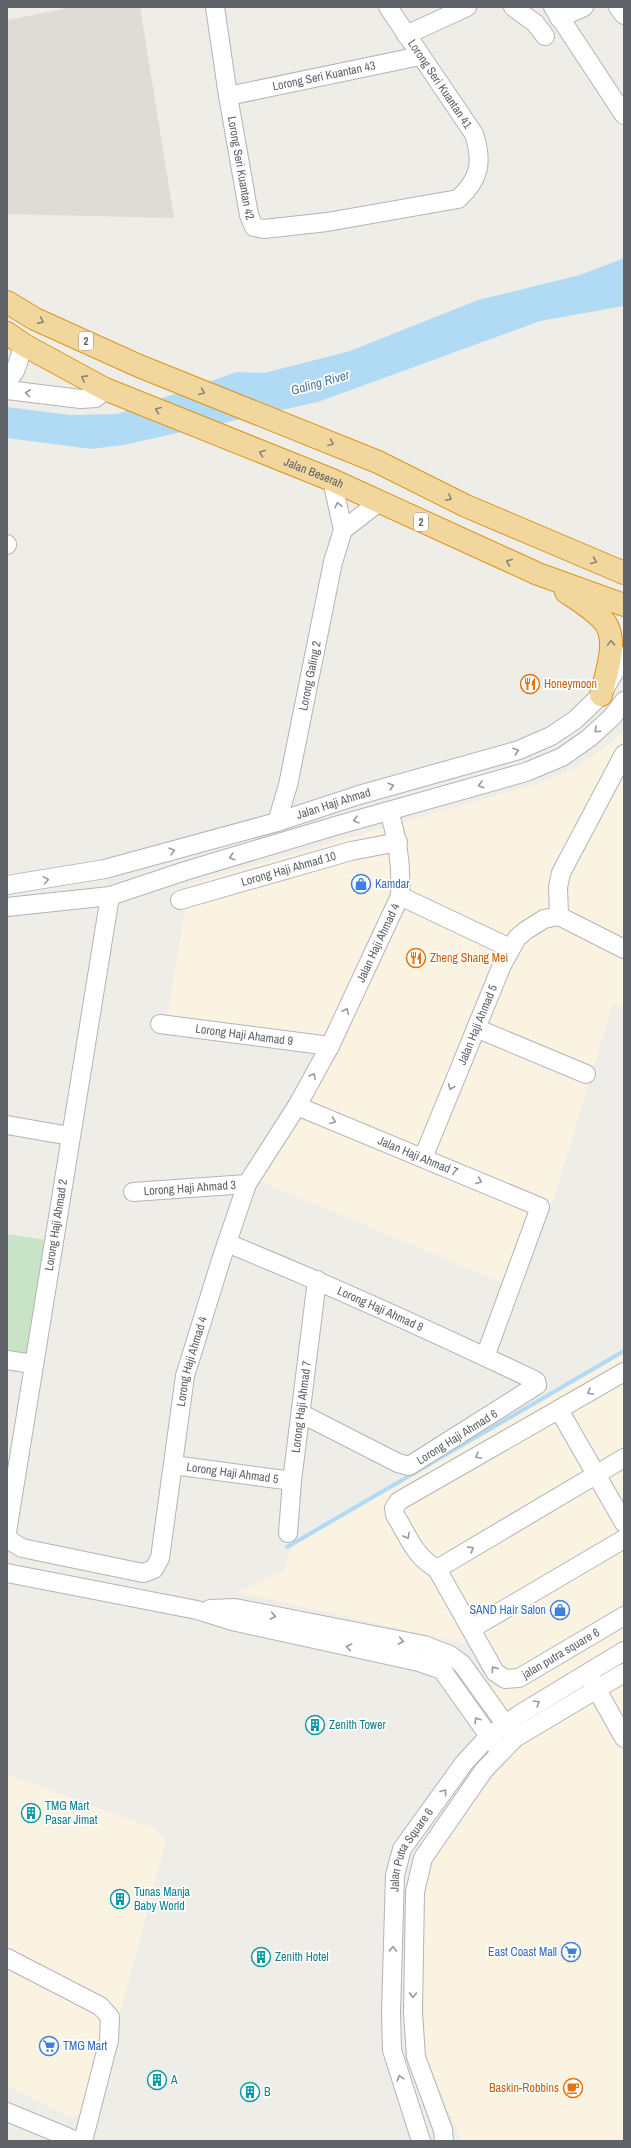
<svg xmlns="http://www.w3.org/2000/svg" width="631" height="2148" viewBox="0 0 631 2148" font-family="'Archivo Narrow',sans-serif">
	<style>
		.commercial { fill: #faf3e1 }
		.education { fill: #dfdcd6 }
		.green { fill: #c9e3c7 }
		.water { fill: #b1dbf5 }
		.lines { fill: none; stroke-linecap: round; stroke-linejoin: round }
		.stream { stroke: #b1dbf5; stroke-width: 4 }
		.minor-casing { stroke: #b3b4b8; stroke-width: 20 }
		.highway-casing { stroke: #dc961b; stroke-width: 24 }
		.minor { stroke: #fff; stroke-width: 18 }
		.highway { stroke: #f1d79d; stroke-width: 22 }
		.oneway { stroke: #8b8576 }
		.oneway2 { stroke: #97999c }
		.labels { text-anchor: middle; stroke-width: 3.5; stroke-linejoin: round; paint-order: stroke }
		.shield { fill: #fff; stroke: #8f9194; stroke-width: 1 }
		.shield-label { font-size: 11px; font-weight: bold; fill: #5f6266 }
		.street-label { font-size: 12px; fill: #5f6266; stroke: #fff }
		.food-label { font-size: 12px; fill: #c56008; stroke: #fff; text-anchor: start }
		.shop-label { font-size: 12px; fill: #366cbe; stroke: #fff; text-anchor: start }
		.culture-label { font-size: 12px; fill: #0d838f; stroke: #fff; text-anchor: start }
		.water-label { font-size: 13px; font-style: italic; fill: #4c789e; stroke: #fff }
	</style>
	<rect width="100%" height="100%" fill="#efede8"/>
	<!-- commercial -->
	<g class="commercial">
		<path d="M624 730V1008L613 1004 553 1201 517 1289 252 1178 336 1041 167 1019 189 884 539 783 577 767 607 746Z"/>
		<path d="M624 1354V2141H462L424 2054 421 1889 432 1855 520 1743 472 1645 237 1592 285 1570 290 1548Z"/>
		<path d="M7 1774 153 1828 166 1841 113 2040 99 2111 70 2117 7 2085Z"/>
	</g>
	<!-- education -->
	<path class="education" d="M73 7H140L174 218 7 214V20Z"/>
	<!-- green -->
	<path class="green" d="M7 1234 46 1240 27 1354 7 1351Z"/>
	<!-- water -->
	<path class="water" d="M624 258V306L540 321 318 402 123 445 91 449 7 438V407L71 415 117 414 237 372 264 373 350 351 478 300 580 275Z"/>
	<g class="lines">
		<!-- stream -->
		<path class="stream" d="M287 1547 624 1351"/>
		<defs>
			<g id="minor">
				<path id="s1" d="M215 7 228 96 249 215 254 227 264 229 327 222 458 199C480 179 483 162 474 134L388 7"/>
				<path d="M513 7 535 23 545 36"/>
				<path d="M553 7 624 115"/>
				<path d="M618 7 624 15"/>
				<path d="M559 18 584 7"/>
				<path d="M406 35 467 7"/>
				<path id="s2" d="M228 96 420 56"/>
				<path d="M7 382 15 371 24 345"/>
				<path d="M7 390 81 399 96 398 105 389"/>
				<path d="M343 530 379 502"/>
				<path d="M7 544V545"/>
				<path id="s3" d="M277 822 288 785 333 562 343 530 332 480"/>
				<path id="s4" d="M7 885 105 869 277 822 359 795 519 750 551 736 575 720 601 695 624 656"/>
				<path id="s5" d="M110 896 7 1532 9 1540 22 1548 143 1573 154 1569 160 1558 185 1376 221 1260 247 1184 297 1106 330 1046 400 896C402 866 398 840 389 811"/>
				<path d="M400 896 510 948"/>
				<path id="s6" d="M180 900 351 851 398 842"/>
				<path d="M7 907 110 896 185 871 335 826 526 772 562 757 589 738 612 717 624 701"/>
				<path d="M559 916 558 887 561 873 624 754"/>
				<path id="s7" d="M160 1024 330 1046"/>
				<path d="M476 1028 586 1074"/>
				<path id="s8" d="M297 1106 540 1207 485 1357"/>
				<path d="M7 1125 70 1136"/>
				<path id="s9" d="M423 1158 502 965 517 938 525 931 544 919 559 916 624 949"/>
				<path id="s10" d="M133 1192 247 1184"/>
				<path id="s11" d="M227 1243C330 1285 431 1331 532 1379L536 1381 537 1385 409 1466 398 1463 302 1414"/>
				<path d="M7 1360 33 1364"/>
				<path d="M559 1410 624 1523"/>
				<path id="s12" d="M173 1465 292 1481"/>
				<path id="s13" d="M288 1533 292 1481 317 1280"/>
				<path d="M437 1569C414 1556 409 1537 395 1515L394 1508 399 1501 624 1372"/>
				<path id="s14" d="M437 1569 495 1672 505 1679 519 1678 624 1616"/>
				<path d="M437 1569 624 1458"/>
				<path d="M7 1573 197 1610 232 1621 419 1662 442 1670 496 1746"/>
				<path d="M210 1609 235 1608 424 1645 450 1655 462 1664 511 1732"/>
				<path d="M471 1629 624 1539"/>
				<path d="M591 1679 624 1738"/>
				<path d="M7 1958 100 2006 110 2017 109 2040 83 2141"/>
				<path d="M7 2112 77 2141"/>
				<path id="s15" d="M421 2141 392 2050 391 2012 395 1875 402 1849 464 1763 488 1737 520 1714 624 1651"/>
				<path d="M444 2141 443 2130 416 2057 413 2012 415 1892 423 1858 484 1770 515 1738 624 1673"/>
			</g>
			<g id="highway">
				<path d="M7 302 35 319 139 366 378 462 466 506 624 573"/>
				<path id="s16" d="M7 333 24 345 105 389 332 480 538 574 624 605"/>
				<path d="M566 592C578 600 591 608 601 618 621 636 606 673 601 695"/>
			</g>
		</defs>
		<!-- minor casing -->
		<use href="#minor" class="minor-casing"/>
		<!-- highway casing -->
		<use href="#highway" class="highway-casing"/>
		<!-- minor -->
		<use href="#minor" class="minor"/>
		<!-- highway -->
		<use href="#highway" class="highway"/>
	</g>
	<!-- one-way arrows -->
	<defs><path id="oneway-chevron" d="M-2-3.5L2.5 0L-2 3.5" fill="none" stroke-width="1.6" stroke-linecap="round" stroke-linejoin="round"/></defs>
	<g class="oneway">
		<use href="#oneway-chevron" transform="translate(41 321) rotate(24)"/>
		<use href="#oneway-chevron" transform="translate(84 378) rotate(-151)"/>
		<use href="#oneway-chevron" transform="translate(202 392) rotate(22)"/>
		<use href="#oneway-chevron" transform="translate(158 410) rotate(-158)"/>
		<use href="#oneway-chevron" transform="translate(331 443) rotate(21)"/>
		<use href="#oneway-chevron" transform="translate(262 453) rotate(-158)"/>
		<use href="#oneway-chevron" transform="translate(449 498) rotate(27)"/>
		<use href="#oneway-chevron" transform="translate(594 561) rotate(22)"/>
		<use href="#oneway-chevron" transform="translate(509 562) rotate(-157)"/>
		<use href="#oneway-chevron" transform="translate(611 643) rotate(-92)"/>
	</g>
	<g class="oneway2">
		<use href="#oneway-chevron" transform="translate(28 393) rotate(-173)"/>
		<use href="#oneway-chevron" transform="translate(338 505) rotate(-103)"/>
		<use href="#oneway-chevron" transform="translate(597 730) rotate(137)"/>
		<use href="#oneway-chevron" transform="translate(516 751) rotate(-18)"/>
		<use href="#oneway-chevron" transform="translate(481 785) rotate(164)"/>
		<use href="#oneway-chevron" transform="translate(391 786) rotate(-16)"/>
		<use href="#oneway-chevron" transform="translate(356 820) rotate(165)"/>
		<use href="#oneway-chevron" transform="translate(172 851) rotate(-15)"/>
		<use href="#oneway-chevron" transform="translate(232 857) rotate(163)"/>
		<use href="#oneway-chevron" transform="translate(46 880) rotate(-10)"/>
		<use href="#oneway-chevron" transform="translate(346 1011) rotate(-64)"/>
		<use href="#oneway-chevron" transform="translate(313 1076) rotate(-61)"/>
		<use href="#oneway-chevron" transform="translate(451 1087) rotate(113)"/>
		<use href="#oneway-chevron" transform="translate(333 1121) rotate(22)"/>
		<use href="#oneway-chevron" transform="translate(479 1181) rotate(23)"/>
		<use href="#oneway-chevron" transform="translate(590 1392) rotate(149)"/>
		<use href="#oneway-chevron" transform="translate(478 1456) rotate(150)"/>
		<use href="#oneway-chevron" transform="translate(407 1536) rotate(61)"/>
		<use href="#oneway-chevron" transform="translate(471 1549) rotate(-31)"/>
		<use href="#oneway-chevron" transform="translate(273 1616) rotate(11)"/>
		<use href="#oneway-chevron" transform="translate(401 1641) rotate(11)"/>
		<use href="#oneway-chevron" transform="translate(349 1647) rotate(-168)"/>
		<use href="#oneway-chevron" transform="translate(494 1669) rotate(-125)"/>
		<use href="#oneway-chevron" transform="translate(537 1703) rotate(-31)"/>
		<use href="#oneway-chevron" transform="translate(477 1720) rotate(-123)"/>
		<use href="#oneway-chevron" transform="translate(444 1792) rotate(-54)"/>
		<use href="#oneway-chevron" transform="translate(393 1949) rotate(-88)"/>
		<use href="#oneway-chevron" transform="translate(413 1995) rotate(91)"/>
		<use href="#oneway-chevron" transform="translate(400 2078) rotate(-107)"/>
	</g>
	<!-- icons -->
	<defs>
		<symbol id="restaurant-ring" viewBox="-11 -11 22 22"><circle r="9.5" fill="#fff" stroke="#e8710a" stroke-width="1.5"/><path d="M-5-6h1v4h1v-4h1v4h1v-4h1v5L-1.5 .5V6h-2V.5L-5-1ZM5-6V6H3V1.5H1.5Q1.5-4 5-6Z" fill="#e8710a"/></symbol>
		<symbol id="shop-ring" viewBox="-11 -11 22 22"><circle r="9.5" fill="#fff" stroke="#3f7fe0" stroke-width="1.5"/><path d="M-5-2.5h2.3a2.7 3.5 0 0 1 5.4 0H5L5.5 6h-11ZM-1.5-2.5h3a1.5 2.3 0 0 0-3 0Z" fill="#3f7fe0"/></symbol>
		<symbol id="building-ring" viewBox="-11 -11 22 22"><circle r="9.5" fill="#fff" stroke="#0f9aa8" stroke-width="1.5"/><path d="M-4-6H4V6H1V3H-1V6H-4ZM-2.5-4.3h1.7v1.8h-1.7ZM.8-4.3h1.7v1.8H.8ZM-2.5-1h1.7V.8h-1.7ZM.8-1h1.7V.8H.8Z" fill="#0f9aa8"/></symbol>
		<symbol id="supermarket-ring" viewBox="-11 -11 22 22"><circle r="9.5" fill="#fff" stroke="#3f7fe0" stroke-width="1.5"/><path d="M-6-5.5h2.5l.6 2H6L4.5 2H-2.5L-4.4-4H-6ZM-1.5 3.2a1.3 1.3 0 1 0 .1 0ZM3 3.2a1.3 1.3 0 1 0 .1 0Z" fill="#3f7fe0"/></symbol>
		<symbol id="cafe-ring" viewBox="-11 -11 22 22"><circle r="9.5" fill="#fff" stroke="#e8710a" stroke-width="1.5"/><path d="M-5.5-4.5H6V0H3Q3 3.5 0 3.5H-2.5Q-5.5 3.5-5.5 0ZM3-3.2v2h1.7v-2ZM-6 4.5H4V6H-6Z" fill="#e8710a"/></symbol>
	</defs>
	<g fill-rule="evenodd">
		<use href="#restaurant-ring" x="519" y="673" width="22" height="22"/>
		<use href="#shop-ring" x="350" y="873" width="22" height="22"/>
		<use href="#restaurant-ring" x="405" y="947" width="22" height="22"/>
		<use href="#shop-ring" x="549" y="1599" width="22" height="22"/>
		<use href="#building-ring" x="304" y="1714" width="22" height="22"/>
		<use href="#building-ring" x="20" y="1802" width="22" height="22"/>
		<use href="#building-ring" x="109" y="1888" width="22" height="22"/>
		<use href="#supermarket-ring" x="560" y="1941" width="22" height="22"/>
		<use href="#building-ring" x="250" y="1946" width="22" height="22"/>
		<use href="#supermarket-ring" x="38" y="2035" width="22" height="22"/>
		<use href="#building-ring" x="146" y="2069" width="22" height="22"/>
		<use href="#cafe-ring" x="562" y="2077" width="22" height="22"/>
		<use href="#building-ring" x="239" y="2081" width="22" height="22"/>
	</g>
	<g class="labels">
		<!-- shield labels -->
		<g class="shield">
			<rect x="79" y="332" width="14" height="18" rx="3"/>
			<rect x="414" y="513" width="14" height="18" rx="3"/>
		</g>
		<g class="shield-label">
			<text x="86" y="345">2</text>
			<text x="421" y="526">2</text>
		</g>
		<!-- street labels -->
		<g class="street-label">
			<text dy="4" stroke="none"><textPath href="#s2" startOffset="98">Lorong Seri Kuantan 43</textPath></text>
			<text transform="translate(440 84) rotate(56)" y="4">Lorong Seri Kuantan 41</text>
			<text dy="4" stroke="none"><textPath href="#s1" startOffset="163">Lorong Seri Kuantan 42</textPath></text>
			<text dy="4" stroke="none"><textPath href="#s16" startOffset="338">Jalan Beserah</textPath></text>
			<text dy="4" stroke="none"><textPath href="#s3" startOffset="150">Lorong Galing 2</textPath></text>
			<text dy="4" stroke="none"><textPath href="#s4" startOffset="337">Jalan Haji Ahmad</textPath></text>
			<text dy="4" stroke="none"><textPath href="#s6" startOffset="113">Lorong Haji Ahmad 10</textPath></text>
			<text dy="4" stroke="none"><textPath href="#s5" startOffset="1476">Jalan Haji Ahmad 4</textPath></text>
			<text dy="4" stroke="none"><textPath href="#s9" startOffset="144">Jalan Haji Ahmad 5</textPath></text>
			<text dy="4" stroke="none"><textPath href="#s7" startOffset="85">Lorong Haji Ahamad 9</textPath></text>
			<text dy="4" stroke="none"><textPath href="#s8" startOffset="131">Jalan Haji Ahmad 7</textPath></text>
			<text dy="4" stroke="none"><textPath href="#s10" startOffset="57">Lorong Haji Ahmad 3</textPath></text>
			<text transform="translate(56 1225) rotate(-81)" y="4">Lorong Haji Ahmad 2</text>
			<text dy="4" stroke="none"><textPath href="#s11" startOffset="167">Lorong Haji Ahmad 8</textPath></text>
			<text dy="4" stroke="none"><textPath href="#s5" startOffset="1015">Lorong Haji Ahmad 4</textPath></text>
			<text dy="4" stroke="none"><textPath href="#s13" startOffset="127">Lorong Haji Ahmad 7</textPath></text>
			<text transform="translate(457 1437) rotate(-32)" y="4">Lorong Haji Ahmad 6</text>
			<text dy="4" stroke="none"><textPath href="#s12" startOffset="60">Lorong Haji Ahmad 5</textPath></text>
			<text dy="4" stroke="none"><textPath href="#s14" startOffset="193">jalan putra square 6</textPath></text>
			<text dy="4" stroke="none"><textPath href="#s15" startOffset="300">Jalan Putra Square 6</textPath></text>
		</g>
		<!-- food labels -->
		<g class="food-label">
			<text x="544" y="688">Honeymoon</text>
			<text x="430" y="962">Zheng Shang Mei</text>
			<text x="559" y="2092" text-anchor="end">Baskin-Robbins</text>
		</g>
		<!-- shop labels -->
		<g class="shop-label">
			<text x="375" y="888">Kamdar</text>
			<text x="546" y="1614" text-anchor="end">SAND Hair Salon</text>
			<text x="557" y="1956" text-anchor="end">East Coast Mall</text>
			<text x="63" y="2050">TMG Mart</text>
		</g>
		<!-- culture labels -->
		<g class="culture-label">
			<text x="329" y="1729">Zenith Tower</text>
			<text x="45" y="1810">TMG Mart<tspan x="45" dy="14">Pasar Jimat</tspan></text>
			<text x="134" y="1896">Tunas Manja<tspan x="134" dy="14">Baby World</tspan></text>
			<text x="275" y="1961">Zenith Hotel</text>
			<text x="171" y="2084">A</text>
			<text x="264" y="2096">B</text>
		</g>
		<!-- water labels -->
		<g class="water-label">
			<text transform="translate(320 382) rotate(-16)" y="5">Galing River</text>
		</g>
	</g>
	<!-- border -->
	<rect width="631" height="2148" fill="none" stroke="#5f6266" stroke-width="16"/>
</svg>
